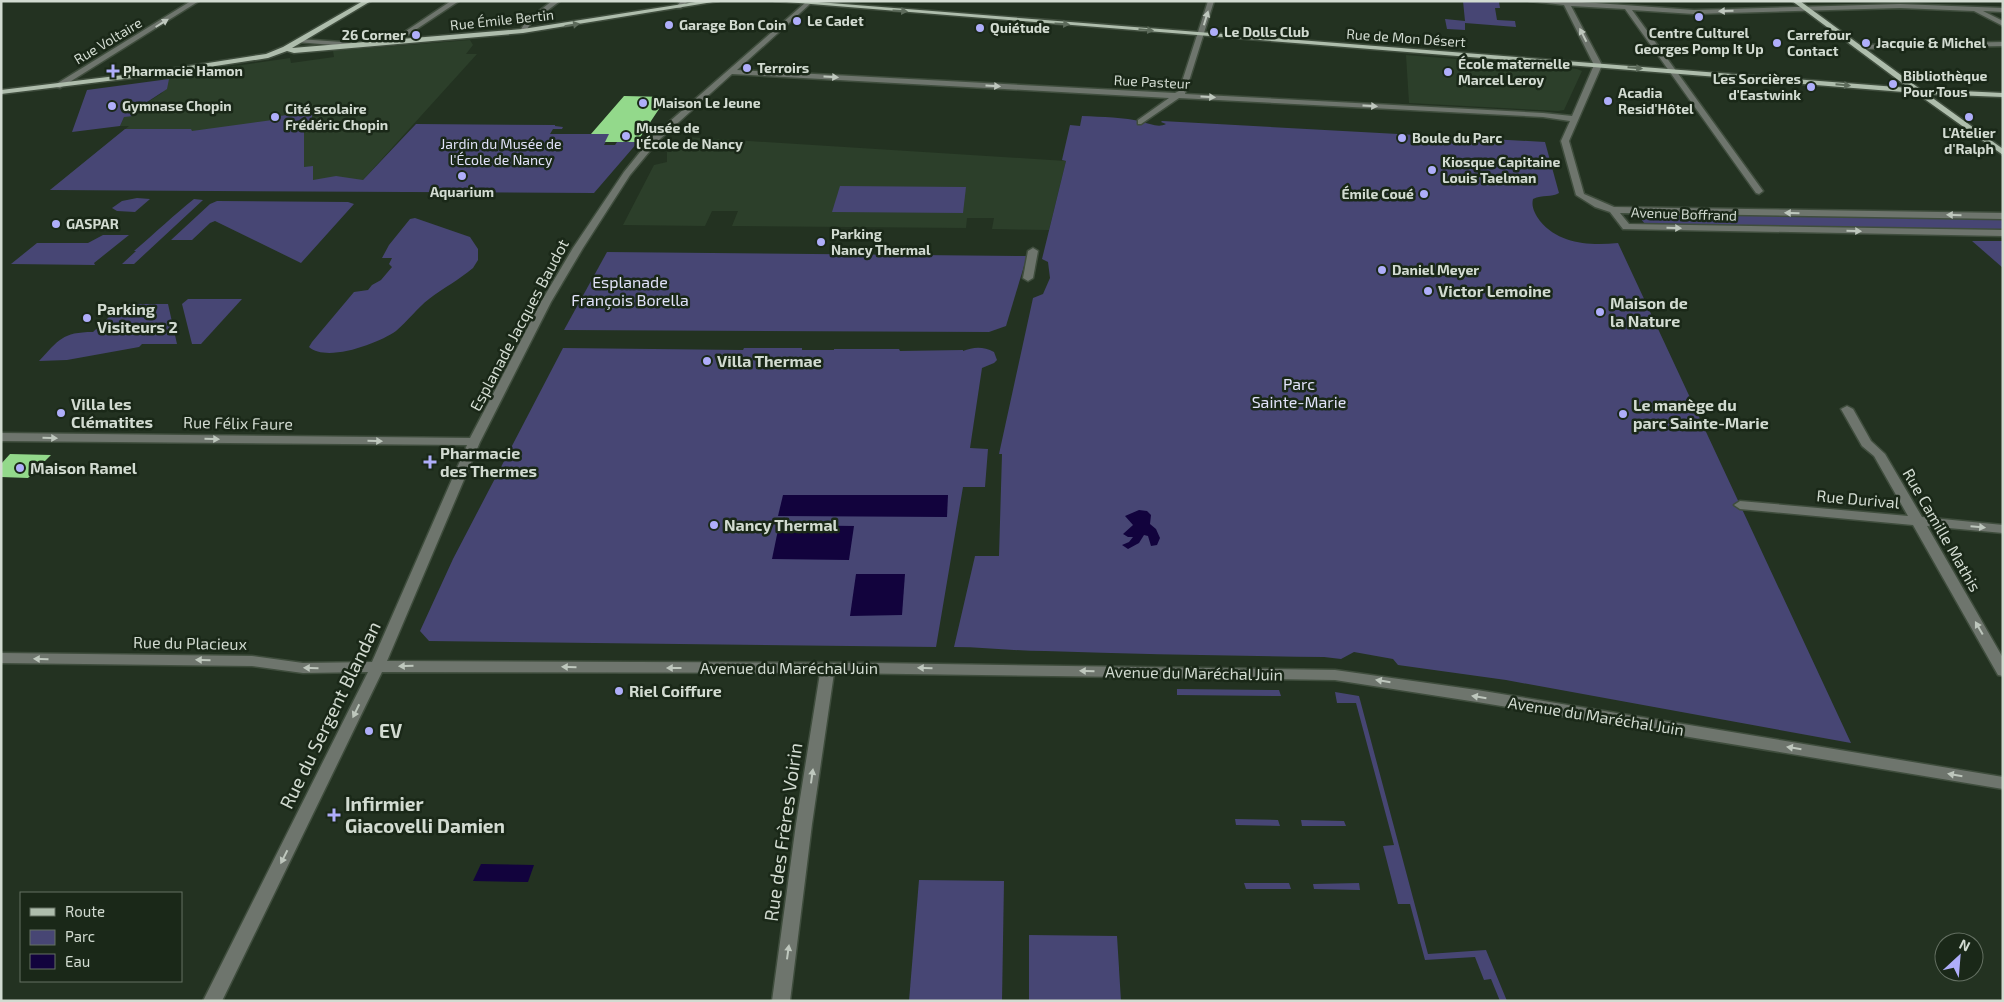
<svg xmlns="http://www.w3.org/2000/svg" width="2004" height="1002" viewBox="0 0 2004 1002" font-family="'Exo 2',sans-serif">
	<style>
		.built { fill: #2c3f2a }
		.green { fill: #474674 }
		.water { fill: #12033d }
		.building { fill: #93d98b }
		.lines { fill: none; stroke-linecap: round; stroke-linejoin: round }
		.minor-casing { stroke: #3f4d3d; stroke-width: 3 }
		.major-casing { stroke: #3f4d3d; stroke-width: 3 }
		.minor { fill: #6e756d; fill-rule: evenodd }
		.major { fill: #aebdac; fill-rule: evenodd }
		.oneway { fill: #5d6b5b }
		.oneway2 { fill: #bec7bd }
		.poi-dot { fill: #afaefa; stroke: #1a2818; stroke-width: 2 }
		.labels { text-anchor: middle; stroke-width: 5; stroke-linejoin: round; paint-order: stroke }
		.far-street-label { font-size: 14px; fill: #d2dbd1; stroke: #1a2818 }
		.far-poi-label { font-size: 14px; font-weight: bold; fill: #d2dbd1; stroke: #1a2818; text-anchor: start }
		.far-park-label { font-size: 14px; fill: #e1e2f9; stroke: #1a2818 }
		.park-label { font-size: 16px; fill: #e1e2f9; stroke: #1a2818 }
		.poi-label { font-size: 16px; font-weight: bold; fill: #d2dbd1; stroke: #1a2818; text-anchor: start }
		.street-label { font-size: 16px; fill: #d2dbd1; stroke: #1a2818 }
		.near-street-label { font-size: 19px; fill: #d2dbd1; stroke: #1a2818 }
		.near-poi-label { font-size: 19px; font-weight: bold; fill: #d2dbd1; stroke: #1a2818; text-anchor: start }
	</style>
	<rect width="100%" height="100%" fill="#233221"/>
	<!-- built -->
	<g class="built">
		<path d="M470 40 473 45 466 54H477L363 180 305 191 50 190 129 126H120L124 117 162 93 169 79 163 80 165 76 290 58 291 63 334 57 333 51Z"/>
		<path d="M1406 55 1577 69 1582 71 1564 110 1558 111 1409 103Z"/>
		<path d="M687 137 1066 161 1049 230 992 229 994 218H967L966 228 732 226 738 211H712L705 226 623 225 654 165 667 162V152H671L676 146 680 147Z"/>
	</g>
	<!-- green -->
	<g class="green">
		<path d="M1463 1 1499 2 1500 8H1495L1497 20 1515 21 1516 27 1465 23V30L1447 29 1445 19 1465 21Z"/>
		<path d="M169 79 167 89 144 104 141 109 134 110 133 116 124 117 120 126 72 132 87 90Z"/>
		<path d="M312 111V125L304 126V167L313 166V180L336 176 363 180 416 124 555 125V126L563 127 562 129H553L550 134H610L604 145H615L617 142H638L594 193 50 190 125 129H191L192 131 280 119V116Z"/>
		<path d="M1082 116C1103 117 1123 117 1143 122 1150 124 1159 128 1166 124L1161 122 1162 121 1545 142 1559 193C1551 198 1543 194 1533 199 1531 207 1535 214 1540 221 1559 244 1590 246 1618 243L1851 743 1506 680 1398 665 1393 659 1354 652 1341 659 1324 657C1231 656 1138 654 1045 651 1015 651 985 647 954 647L975 556H999L1002 454H999L1033 298 1043 294 1050 278 1048 262 1042 259 1066 161 1062 160 1070 125 1080 126Z"/>
		<path d="M840 186 966 187 963 213 832 212Z"/>
		<path d="M137 198 150 199 135 212 117 211 112 208 122 201Z"/>
		<path d="M194 199 203 200 134 264H122L136 251H134C155 233 175 214 194 199Z"/>
		<path d="M217 201 348 202 354 204 301 263 215 221 210 223 192 240H171L210 204Z"/>
		<path d="M1637 214 2003 219V230L1645 224Z"/>
		<path d="M415 218 470 237 478 249V260L473 268C459 280 443 288 429 299 417 308 408 321 396 331 379 343 327 363 309 347L312 342 354 292 368 290 372 285 381 280 392 267 389 264 392 258H382L389 245 410 219Z"/>
		<path d="M103 235H129L94 263 95 265 11 264 37 243H88Z"/>
		<path d="M1972 241H2003V268Z"/>
		<path d="M607 252 1027 256 1006 326 989 332 564 330Z"/>
		<path d="M188 299H242L201 344H192L182 304Z"/>
		<path d="M123 304H168L177 344H142L139 347 67 360 39 361C59 340 62 332 93 332Z"/>
		<path d="M563 348 743 350 744 348H802V350H834V349H899L900 351 963 350V351C973 347 983 346 994 352L997 360 994 363 982 368 970 448 988 449 985 487H963L936 647 429 641 420 631 453 559Z"/>
		<path d="M1177 689 1279 690 1281 696 1177 695Z"/>
		<path d="M1335 692 1359 696 1428 954 1486 950 1507 1001H1500L1491 979 1484 980 1475 957 1425 960 1410 904H1398L1383 846 1394 845 1356 703H1337Z"/>
		<path d="M1235 819 1278 820 1280 826 1236 825Z"/>
		<path d="M1301 820 1344 821 1346 826H1302Z"/>
		<path d="M919 880 1004 881 1002 1001H909Z"/>
		<path d="M1244 883H1289L1291 889H1246Z"/>
		<path d="M1359 883 1360 890 1314 889 1313 884Z"/>
		<path d="M1029 935 1117 936 1121 1001H1029Z"/>
	</g>
	<!-- water -->
	<g class="water">
		<path d="M783 495H948L947 517 778 516Z"/>
		<path d="M1139 510 1147 511 1151 515 1150 524 1156 529 1160 538 1157 545 1151 546 1148 536 1144 535 1139 543 1128 549 1122 545 1129 542 1133 537H1128L1123 534 1133 525 1125 516Z"/>
		<path d="M779 525 854 526 849 560 772 559Z"/>
		<path d="M856 574H905L902 615 850 616Z"/>
		<path d="M481 864 534 865 528 882 473 881Z"/>
	</g>
	<!-- building -->
	<g class="building">
		<path d="M624 96 667 97 637 142H605L609 134H591Z"/>
		<path d="M10 454 51 455 28 478 1 477V464Z"/>
	</g>
	<g class="lines">
		<defs>
			<g id="minor">
				<path d="M191 1H199L60 88 53 86Z"/>
				<path d="M451 1H459L394 44 388 43Z"/>
				<path d="M552 1H560L531 23 525 32H521L520 31 526 21Z"/>
				<path d="M681 1H688L681 8H677L676 7Z"/>
				<path d="M1208 1H1214L1185 94 1543 113 1572 116 1594 65 1564 5 1529 1H1568L1694 10 1900 4 2003 8V12L1983 11 2003 21V26L1974 11 1900 8 1694 14 1632 10 1763 191 1759 194 1756 193 1625 9 1571 6 1602 65 1569 141 1584 194 1614 207 2003 213V219L1620 213 1629 224 2003 230V236L1623 229 1610 212 1595 207 1576 195 1561 141 1570 121 1543 117 1179 98 1141 124H1138V120L1169 98 732 74 659 140 630 175 583 248 551 302 480 442 387 661 875 663 1335 670 1477 690 2003 777V789L1477 702 1335 680 834 673 812 824 790 1001H772L796 824 820 673 382 672 222 1001H203L368 672 303 673 252 666 1 663V653L252 656 303 663 372 662 467 445 1 441V433L470 438 541 302 573 248 624 172 653 136 805 3 810 4 737 70 1175 93 1179 91Z"/>
				<path d="M299 39 356 43 360 45 356 47 297 42V40Z"/>
				<path d="M2003 42V46L1858 49 1854 47 1858 45Z"/>
				<path d="M1033 248 1038 251 1033 278 1028 281 1023 278 1028 251Z"/>
				<path d="M1847 406 1853 409 1871 441 1885 454 1922 517 2003 525V533L1927 526 2003 658V676L1998 675 1913 525 1740 509 1734 505 1740 501 1908 516 1874 456 1862 446 1841 409Z"/>
			</g>
			<g id="major">
				<path d="M363 1H371L292 48 523 29 702 1H719L523 33 294 53 287 51 268 58 157 75 1 94V90L157 71 266 54 283 47Z"/>
				<path d="M774 1H805L1909 88 1792 1H1800L1920 89 2003 93V97L1927 94 2003 149V155L1916 93Z"/>
			</g>
		</defs>
		<!-- minor casing -->
		<use href="#minor" class="minor-casing"/>
		<!-- major casing -->
		<use href="#major" class="major-casing"/>
		<!-- minor -->
		<use href="#minor" class="minor"/>
		<!-- major -->
		<use href="#major" class="major"/>
	</g>
	<!-- one-way arrows -->
	<defs><path id="oneway-solid" d="M-6-.8H1V-3.2L6.5 0L1 3.2V.8H-6Z" transform="scale(1.25)"/></defs>
	<g class="oneway">
		<use href="#oneway-solid" transform="translate(900 11) rotate(4)"/>
		<use href="#oneway-solid" transform="translate(1062 24) rotate(4)"/>
		<use href="#oneway-solid" transform="translate(572 25) rotate(-10)"/>
		<use href="#oneway-solid" transform="translate(1146 30) rotate(5)"/>
		<use href="#oneway-solid" transform="translate(1635 68) rotate(5)"/>
		<use href="#oneway-solid" transform="translate(1843 85) rotate(5)"/>
	</g>
	<g class="oneway2">
		<use href="#oneway-solid" transform="translate(1726 11) rotate(178)"/>
		<use href="#oneway-solid" transform="translate(1206 18) rotate(-73)"/>
		<use href="#oneway-solid" transform="translate(162 23) rotate(-32)"/>
		<use href="#oneway-solid" transform="translate(1583 35) rotate(-117)"/>
		<use href="#oneway-solid" transform="translate(831 77) rotate(3)"/>
		<use href="#oneway-solid" transform="translate(993 86) rotate(3)"/>
		<use href="#oneway-solid" transform="translate(1208 97) rotate(3)"/>
		<use href="#oneway-solid" transform="translate(1370 106) rotate(3)"/>
		<use href="#oneway-solid" transform="translate(1792 213) rotate(-179)"/>
		<use href="#oneway-solid" transform="translate(1954 215) rotate(-179)"/>
		<use href="#oneway-solid" transform="translate(1674 228) rotate(1)"/>
		<use href="#oneway-solid" transform="translate(1854 231) rotate(1)"/>
		<use href="#oneway-solid" transform="translate(50 438) rotate(1)"/>
		<use href="#oneway-solid" transform="translate(212 439) rotate(1)"/>
		<use href="#oneway-solid" transform="translate(375 441) rotate(1)"/>
		<use href="#oneway-solid" transform="translate(1978 527) rotate(5)"/>
		<use href="#oneway-solid" transform="translate(1979 628) rotate(-120)"/>
		<use href="#oneway-solid" transform="translate(41 659) rotate(-179)"/>
		<use href="#oneway-solid" transform="translate(203 660) rotate(-179)"/>
		<use href="#oneway-solid" transform="translate(406 666) rotate(178)"/>
		<use href="#oneway-solid" transform="translate(569 667) rotate(-179)"/>
		<use href="#oneway-solid" transform="translate(311 668) rotate(-179)"/>
		<use href="#oneway-solid" transform="translate(674 668) rotate(-180)"/>
		<use href="#oneway-solid" transform="translate(925 668) rotate(-179)"/>
		<use href="#oneway-solid" transform="translate(1087 671) rotate(-179)"/>
		<use href="#oneway-solid" transform="translate(1383 681) rotate(-171)"/>
		<use href="#oneway-solid" transform="translate(1479 697) rotate(-171)"/>
		<use href="#oneway-solid" transform="translate(356 711) rotate(116)"/>
		<use href="#oneway-solid" transform="translate(1794 748) rotate(-171)"/>
		<use href="#oneway-solid" transform="translate(1955 775) rotate(-170)"/>
		<use href="#oneway-solid" transform="translate(812 776) rotate(-82)"/>
		<use href="#oneway-solid" transform="translate(284 857) rotate(117)"/>
		<use href="#oneway-solid" transform="translate(788 952) rotate(-82)"/>
	</g>
	<!-- markers -->
	<g class="poi-dot">
		<circle cx="1699" cy="17" r="5"/>
		<circle cx="797" cy="21" r="5"/>
		<circle cx="669" cy="25" r="5"/>
		<circle cx="980" cy="28" r="5"/>
		<circle cx="1214" cy="32" r="5"/>
		<circle cx="416" cy="35" r="5"/>
		<circle cx="1777" cy="43" r="5"/>
		<circle cx="1866" cy="43" r="5"/>
		<circle cx="747" cy="68" r="5"/>
		<path d="M110.5 63.5h5v5h5v5h-5v5h-5v-5h-5v-5h5z"/>
		<circle cx="1448" cy="72" r="5"/>
		<circle cx="1893" cy="84" r="5"/>
		<circle cx="1811" cy="87" r="5"/>
		<circle cx="1608" cy="101" r="5"/>
		<circle cx="643" cy="103" r="5"/>
		<circle cx="112" cy="106" r="5"/>
		<circle cx="275" cy="117" r="5"/>
		<circle cx="1969" cy="117" r="5"/>
		<circle cx="626" cy="136" r="5"/>
		<circle cx="1402" cy="138" r="5"/>
		<circle cx="1432" cy="170" r="5"/>
		<circle cx="462" cy="176" r="5"/>
		<circle cx="1424" cy="194" r="5"/>
		<circle cx="56" cy="224" r="5"/>
		<circle cx="821" cy="242" r="5"/>
		<circle cx="1382" cy="270" r="5"/>
		<circle cx="1428" cy="291" r="5"/>
		<circle cx="1600" cy="312" r="5"/>
		<circle cx="87" cy="318" r="5"/>
		<circle cx="707" cy="361" r="5"/>
		<circle cx="61" cy="413" r="5"/>
		<circle cx="1623" cy="414" r="5"/>
		<path d="M427.5 454.5h5v5h5v5h-5v5h-5v-5h-5v-5h5z"/>
		<circle cx="20" cy="468" r="5"/>
		<circle cx="714" cy="525" r="5"/>
		<circle cx="619" cy="691" r="5"/>
		<circle cx="369" cy="731" r="5"/>
		<path d="M331.5 807.5h5v5h5v5h-5v5h-5v-5h-5v-5h5z"/>
	</g>
	<g class="labels">
		<!-- far-street labels -->
		<g class="far-street-label">
			<text transform="translate(502 20) rotate(-6)" y="5">Rue Émile Bertin</text>
			<text transform="translate(1406 38) rotate(4)" y="5">Rue de Mon Désert</text>
			<text transform="translate(108 41) rotate(-31)" y="5">Rue Voltaire</text>
			<text transform="translate(1152 82) rotate(3)" y="5">Rue Pasteur</text>
			<text transform="translate(1684 214) rotate(2)" y="5">Avenue Boffrand</text>
		</g>
		<!-- far-poi labels -->
		<g class="far-poi-label">
			<text x="807" y="26">Le Cadet</text>
			<text x="679" y="30">Garage Bon Coin</text>
			<text x="990" y="33">Quiétude</text>
			<text x="1224" y="37">Le Dolls Club</text>
			<text x="1699" y="38" text-anchor="middle">Centre Culturel<tspan x="1699" dy="16">Georges Pomp It Up</tspan></text>
			<text x="406" y="40" text-anchor="end">26 Corner</text>
			<text x="1787" y="40">Carrefour<tspan x="1787" dy="16">Contact</tspan></text>
			<text x="1876" y="48">Jacquie &amp; Michel</text>
			<text x="1458" y="69">École maternelle<tspan x="1458" dy="16">Marcel Leroy</tspan></text>
			<text x="757" y="73">Terroirs</text>
			<text x="123" y="76">Pharmacie Hamon</text>
			<text x="1903" y="81">Bibliothèque<tspan x="1903" dy="16">Pour Tous</tspan></text>
			<text x="1801" y="84" text-anchor="end">Les Sorcières<tspan x="1801" dy="16">d'Eastwink</tspan></text>
			<text x="1618" y="98">Acadia<tspan x="1618" dy="16">Resid'Hôtel</tspan></text>
			<text x="653" y="108">Maison Le Jeune</text>
			<text x="122" y="111">Gymnase Chopin</text>
			<text x="285" y="114">Cité scolaire<tspan x="285" dy="16">Frédéric Chopin</tspan></text>
			<text x="636" y="133">Musée de<tspan x="636" dy="16">l'École de Nancy</tspan></text>
			<text x="1969" y="138" text-anchor="middle">L'Atelier<tspan x="1969" dy="16">d'Ralph</tspan></text>
			<text x="1412" y="143">Boule du Parc</text>
			<text x="1442" y="167">Kiosque Capitaine<tspan x="1442" dy="16">Louis Taelman</tspan></text>
			<text x="462" y="197" text-anchor="middle">Aquarium</text>
			<text x="1414" y="199" text-anchor="end">Émile Coué</text>
			<text x="66" y="229">GASPAR</text>
			<text x="831" y="239">Parking<tspan x="831" dy="16">Nancy Thermal</tspan></text>
			<text x="1392" y="275">Daniel Meyer</text>
		</g>
		<!-- far-park labels -->
		<g class="far-park-label">
			<text x="501" y="149">Jardin du Musée de<tspan x="501" dy="16">l'École de Nancy</tspan></text>
		</g>
		<!-- park labels -->
		<g class="park-label">
			<text x="630" y="288">Esplanade<tspan x="630" dy="18">François Borella</tspan></text>
			<text x="1299" y="390">Parc<tspan x="1299" dy="18">Sainte-Marie</tspan></text>
		</g>
		<!-- poi labels -->
		<g class="poi-label">
			<text x="1438" y="297">Victor Lemoine</text>
			<text x="1610" y="309">Maison de<tspan x="1610" dy="18">la Nature</tspan></text>
			<text x="97" y="315">Parking<tspan x="97" dy="18">Visiteurs 2</tspan></text>
			<text x="717" y="367">Villa Thermae</text>
			<text x="71" y="410">Villa les<tspan x="71" dy="18">Clématites</tspan></text>
			<text x="1633" y="411">Le manège du<tspan x="1633" dy="18">parc Sainte-Marie</tspan></text>
			<text x="440" y="459">Pharmacie<tspan x="440" dy="18">des Thermes</tspan></text>
			<text x="30" y="474">Maison Ramel</text>
			<text x="724" y="531">Nancy Thermal</text>
			<text x="629" y="697">Riel Coiffure</text>
		</g>
		<!-- street labels -->
		<g class="street-label">
			<text transform="translate(519 325) rotate(-62)" y="6">Esplanade Jacques Baudot</text>
			<text transform="translate(238 423) rotate(1)" y="6">Rue Félix Faure</text>
			<text transform="translate(1858 499) rotate(5)" y="6">Rue Durival</text>
			<text transform="translate(1942 530) rotate(60)" y="6">Rue Camille Mathis</text>
			<text transform="translate(190 643) rotate(1)" y="6">Rue du Placieux</text>
			<text x="789" y="674">Avenue du Maréchal Juin</text>
			<text transform="translate(1194 673) rotate(1)" y="6">Avenue du Maréchal Juin</text>
			<text transform="translate(1596 716) rotate(9)" y="6">Avenue du Maréchal Juin</text>
		</g>
		<!-- near-street labels -->
		<g class="near-street-label">
			<text transform="translate(330 715) rotate(-64)" y="7">Rue du Sergent Blandan</text>
			<text transform="translate(783 832) rotate(-82)" y="7">Rue des Frères Voirin</text>
		</g>
		<!-- near-poi labels -->
		<g class="near-poi-label">
			<text x="379" y="738">EV</text>
			<text x="345" y="811">Infirmier<tspan x="345" dy="22">Giacovelli Damien</tspan></text>
		</g>
	</g>
	<!-- border -->
	<rect width="2004" height="1002" fill="none" stroke="#d2dbd1" stroke-width="5"/>
	<!-- legend -->
	<rect x="20" y="892" width="162" height="90" fill="#1a2818" stroke="#647062"/>
	<rect x="30" y="908" width="25" height="8" fill="#aebdac" stroke="#647062"/>
	<text x="65" y="917" font-size="15" fill="#d2dbd1">Route</text>
	<rect x="30" y="930" width="25" height="15" fill="#474674" stroke="#647062"/>
	<text x="65" y="942" font-size="15" fill="#d2dbd1">Parc</text>
	<rect x="30" y="954" width="25" height="15" fill="#12033d" stroke="#647062"/>
	<text x="65" y="967" font-size="15" fill="#d2dbd1">Eau</text>
	<!-- north arrow -->
	<g transform="translate(1959 957) rotate(26)"><circle r="24" fill="#1a2818" stroke="#647062"/>
	<path d="M0-4L9 19L0 12L-9 19Z" fill="#afaefa"/>
	<text y="-8" font-size="14" font-weight="bold" text-anchor="middle" fill="#d2dbd1">N</text>
	</g>
</svg>
